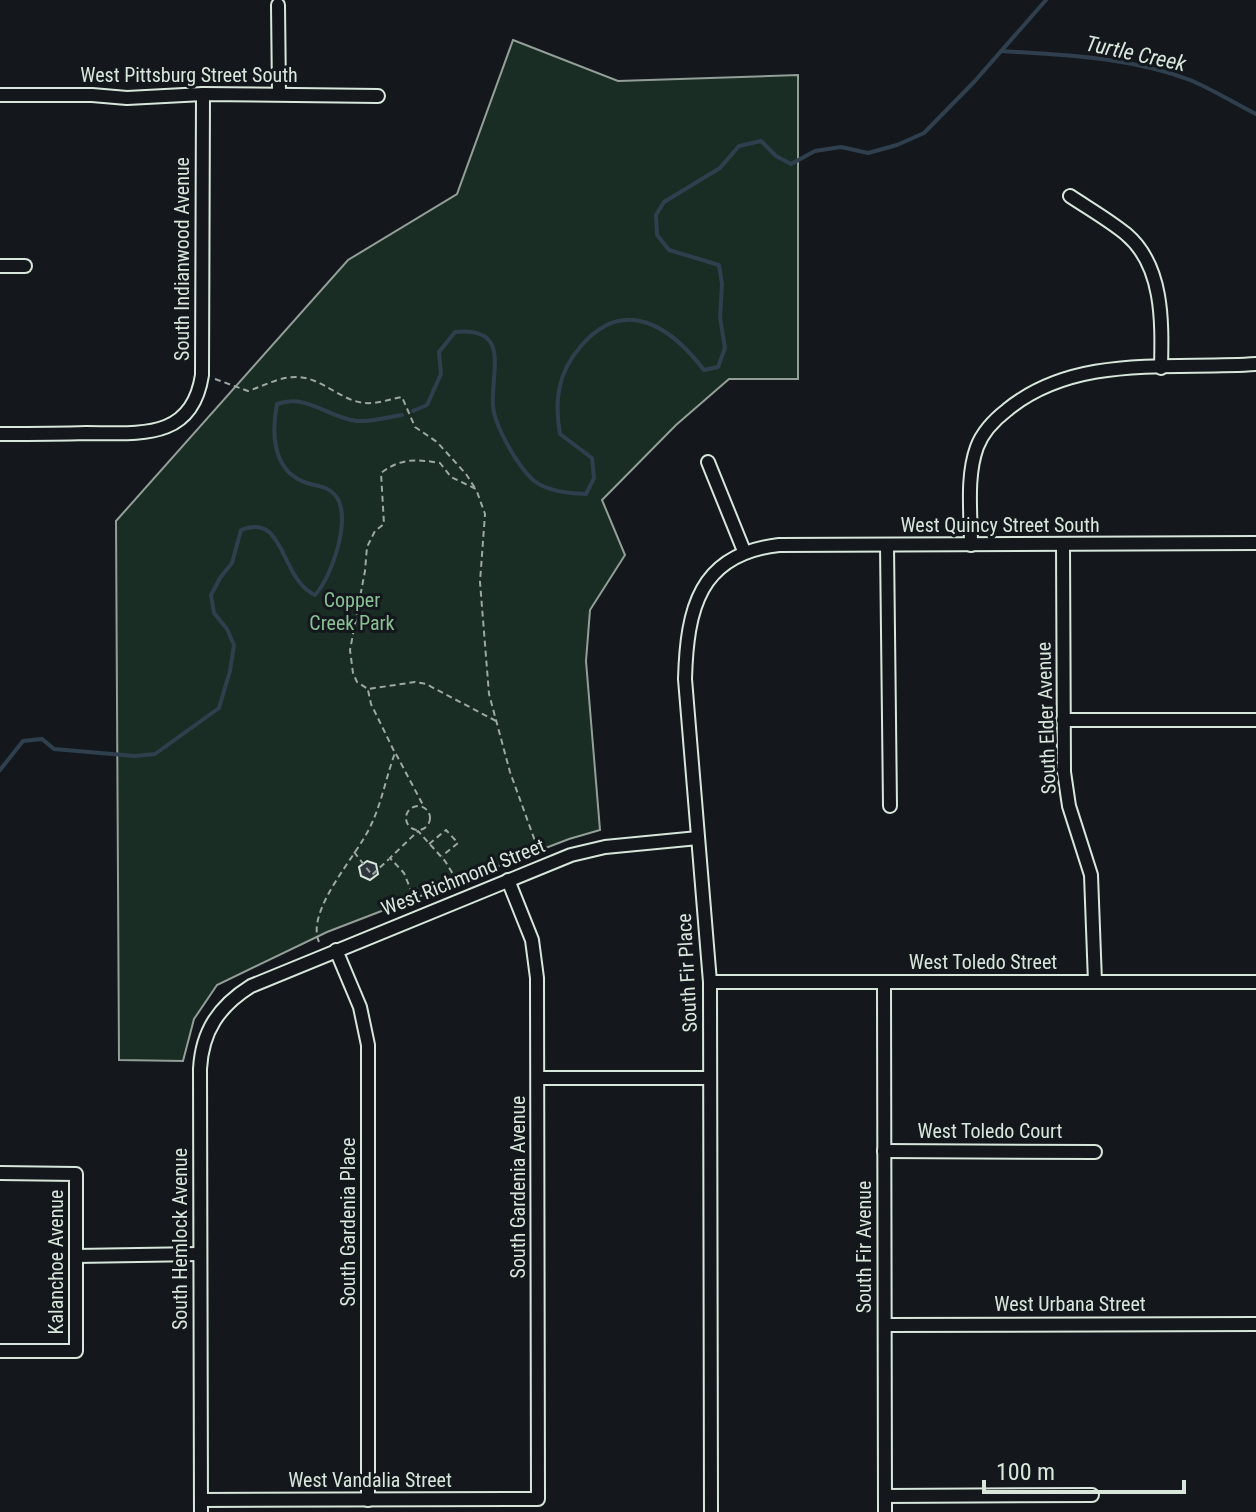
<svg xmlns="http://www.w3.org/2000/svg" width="1256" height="1512" viewBox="0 0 1256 1512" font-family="'Roboto Condensed',sans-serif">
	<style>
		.green { fill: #1a2d24; stroke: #939e99; stroke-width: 2 }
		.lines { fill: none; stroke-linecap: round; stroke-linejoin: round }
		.stream { stroke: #2f3f4d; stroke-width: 4 }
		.building { fill: #2c363c; stroke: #d8e6dc; stroke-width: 2 }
		.minor-casing { stroke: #d8e6dc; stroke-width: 16 }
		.path { stroke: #9da8a2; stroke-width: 2; stroke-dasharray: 6 4; stroke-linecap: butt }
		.minor { stroke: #14181c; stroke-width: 12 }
		.labels { text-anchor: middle; stroke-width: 6; stroke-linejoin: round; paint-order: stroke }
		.street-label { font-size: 20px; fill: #d8e6dc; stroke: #14181c }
		.park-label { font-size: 20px; fill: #8ac095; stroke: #14181c }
		.water-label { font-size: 22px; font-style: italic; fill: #d8e6dc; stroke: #14181c }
	</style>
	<rect width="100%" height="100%" fill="#14181c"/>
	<!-- green -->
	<path class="green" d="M513 40 618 81 798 75V379H729L676 425 602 500 625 555 590 610 586 661 600 830 569 839 327 932 217 985 194 1019 183 1061 119 1060 116 521 348 260 457 194Z"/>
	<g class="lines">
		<!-- stream -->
		<g class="stream">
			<path d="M1001 51C1064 55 1130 57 1190 80 1212 89 1234 103 1256 114"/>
			<path d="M413 411 427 405 441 374 439 352 455 332C511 327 491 369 493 405 494 426 518 466 533 480 546 491 570 494 586 494L594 478 592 458 560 434C554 400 558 372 581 346 625 295 671 327 704 370L718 367 725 348 720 318 722 284 719 265 669 250 657 235 656 215 664 202 720 168 739 146 761 141 776 156 791 164 815 151 841 147 868 153 897 145 924 133 974 82 1046 0"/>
			<path d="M0 770 23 741 42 739 54 749 135 756 155 754 219 708 230 671 234 645 227 629 214 613 211 595 220 578 232 563 241 530C286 512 279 578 315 595 332 577 353 516 335 495 326 485 318 487 307 483 273 472 271 435 277 404 307 393 328 418 357 421 372 422 388 417 402 415"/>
		</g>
	</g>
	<!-- building -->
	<path class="building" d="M367 861 376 864 378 874 370 880 361 876 359 867Z"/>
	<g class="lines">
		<defs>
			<g id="minor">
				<path d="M278 5 279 94"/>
				<path d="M0 95H92L127 98 203 94 378 96"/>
				<path d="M1070 196C1088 208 1109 220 1126 234 1164 266 1162 323 1161 368"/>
				<path d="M0 266H25"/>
				<path d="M0 434C29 434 58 434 86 433 139 433 192 441 202 375L203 94"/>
				<path d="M708 462 744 551"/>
				<path d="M887 545 890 806"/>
				<path d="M971 545C971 514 966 477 977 447 983 431 994 420 1007 410 1076 353 1173 370 1256 364"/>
				<path d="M1063 545 1064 772 1069 806 1091 875 1095 982"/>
				<path d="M1063 720H1256"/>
				<path d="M336 950 360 1007 368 1045V1500"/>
				<path d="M710 982H1256"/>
				<path d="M884 982 885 1512"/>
				<path d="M538 1078H710"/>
				<path d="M884 1151 1095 1152"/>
				<path d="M0 1173 76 1174V1351H0"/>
				<path d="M76 1256 200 1254"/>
				<path d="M885 1325 1256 1324"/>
				<path d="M885 1496 1092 1495"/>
				<path d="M201 1500 538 1499 537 978 532 940 508 880"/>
				<path d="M201 1512 200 1069C202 1031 219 1006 251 986L571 855 605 847 698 838"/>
				<path d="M711 1512 710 982 685 679C687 609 699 554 779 545L1256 543"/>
			</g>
		</defs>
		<!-- minor casing -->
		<use href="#minor" class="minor-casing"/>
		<!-- path -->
		<g class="path">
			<path d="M215 379 248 391C264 386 278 377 296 377 322 377 340 401 365 403 377 404 391 399 402 397L415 427 437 442 466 474 475 488"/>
			<path d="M496 721 426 684 415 682 368 689 357 682 353 673 350 650 365 571 367 547 375 531 384 524 381 473C400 458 417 459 440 463L451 477 476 489 485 514 480 582 489 694 510 772 539 852"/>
			<path d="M396 754 423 805"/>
			<circle cx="418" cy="818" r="12"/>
			<path d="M429 844 446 830 458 843 442 856"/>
			<path d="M354 852 372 875 389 859"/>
			<path d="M416 903 404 873 390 858 418 831 445 861 459 884"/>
			<path d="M319 942C305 910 358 855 371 825 382 802 386 777 395 753L371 704 368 690"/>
		</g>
		<!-- minor -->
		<use href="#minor" class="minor"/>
	</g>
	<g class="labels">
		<!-- street labels -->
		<g class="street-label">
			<text x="189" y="82">West Pittsburg Street South</text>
			<text transform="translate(182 259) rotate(-90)" y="7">South Indianwood Avenue</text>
			<text x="1000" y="532">West Quincy Street South</text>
			<text transform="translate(1046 718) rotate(-92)" y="7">South Elder Avenue</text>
			<text transform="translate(463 877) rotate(-22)" y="7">West Richmond Street</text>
			<text x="983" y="969">West Toledo Street</text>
			<text transform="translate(687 973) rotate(-93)" y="7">South Fir Place</text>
			<text x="990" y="1138">West Toledo Court</text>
			<text transform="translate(518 1187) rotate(-90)" y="7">South Gardenia Avenue</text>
			<text transform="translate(348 1222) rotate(-90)" y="7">South Gardenia Place</text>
			<text transform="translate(180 1239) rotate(-90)" y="7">South Hemlock Avenue</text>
			<text transform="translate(864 1247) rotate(-90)" y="7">South Fir Avenue</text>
			<text transform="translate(56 1262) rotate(-90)" y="7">Kalanchoe Avenue</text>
			<text x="1070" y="1311">West Urbana Street</text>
			<text x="370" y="1487">West Vandalia Street</text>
		</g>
		<!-- park labels -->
		<g class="park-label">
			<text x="352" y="607">Copper<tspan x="352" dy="23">Creek Park</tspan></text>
		</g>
		<!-- water labels -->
		<g class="water-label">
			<text transform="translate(1136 53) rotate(12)" y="8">Turtle Creek</text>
		</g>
	</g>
	<!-- scale -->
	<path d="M984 1480v12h200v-12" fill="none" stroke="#d8e6dc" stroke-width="4"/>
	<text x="996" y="1480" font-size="24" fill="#d8e6dc" stroke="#14181c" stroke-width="6" paint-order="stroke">100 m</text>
</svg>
